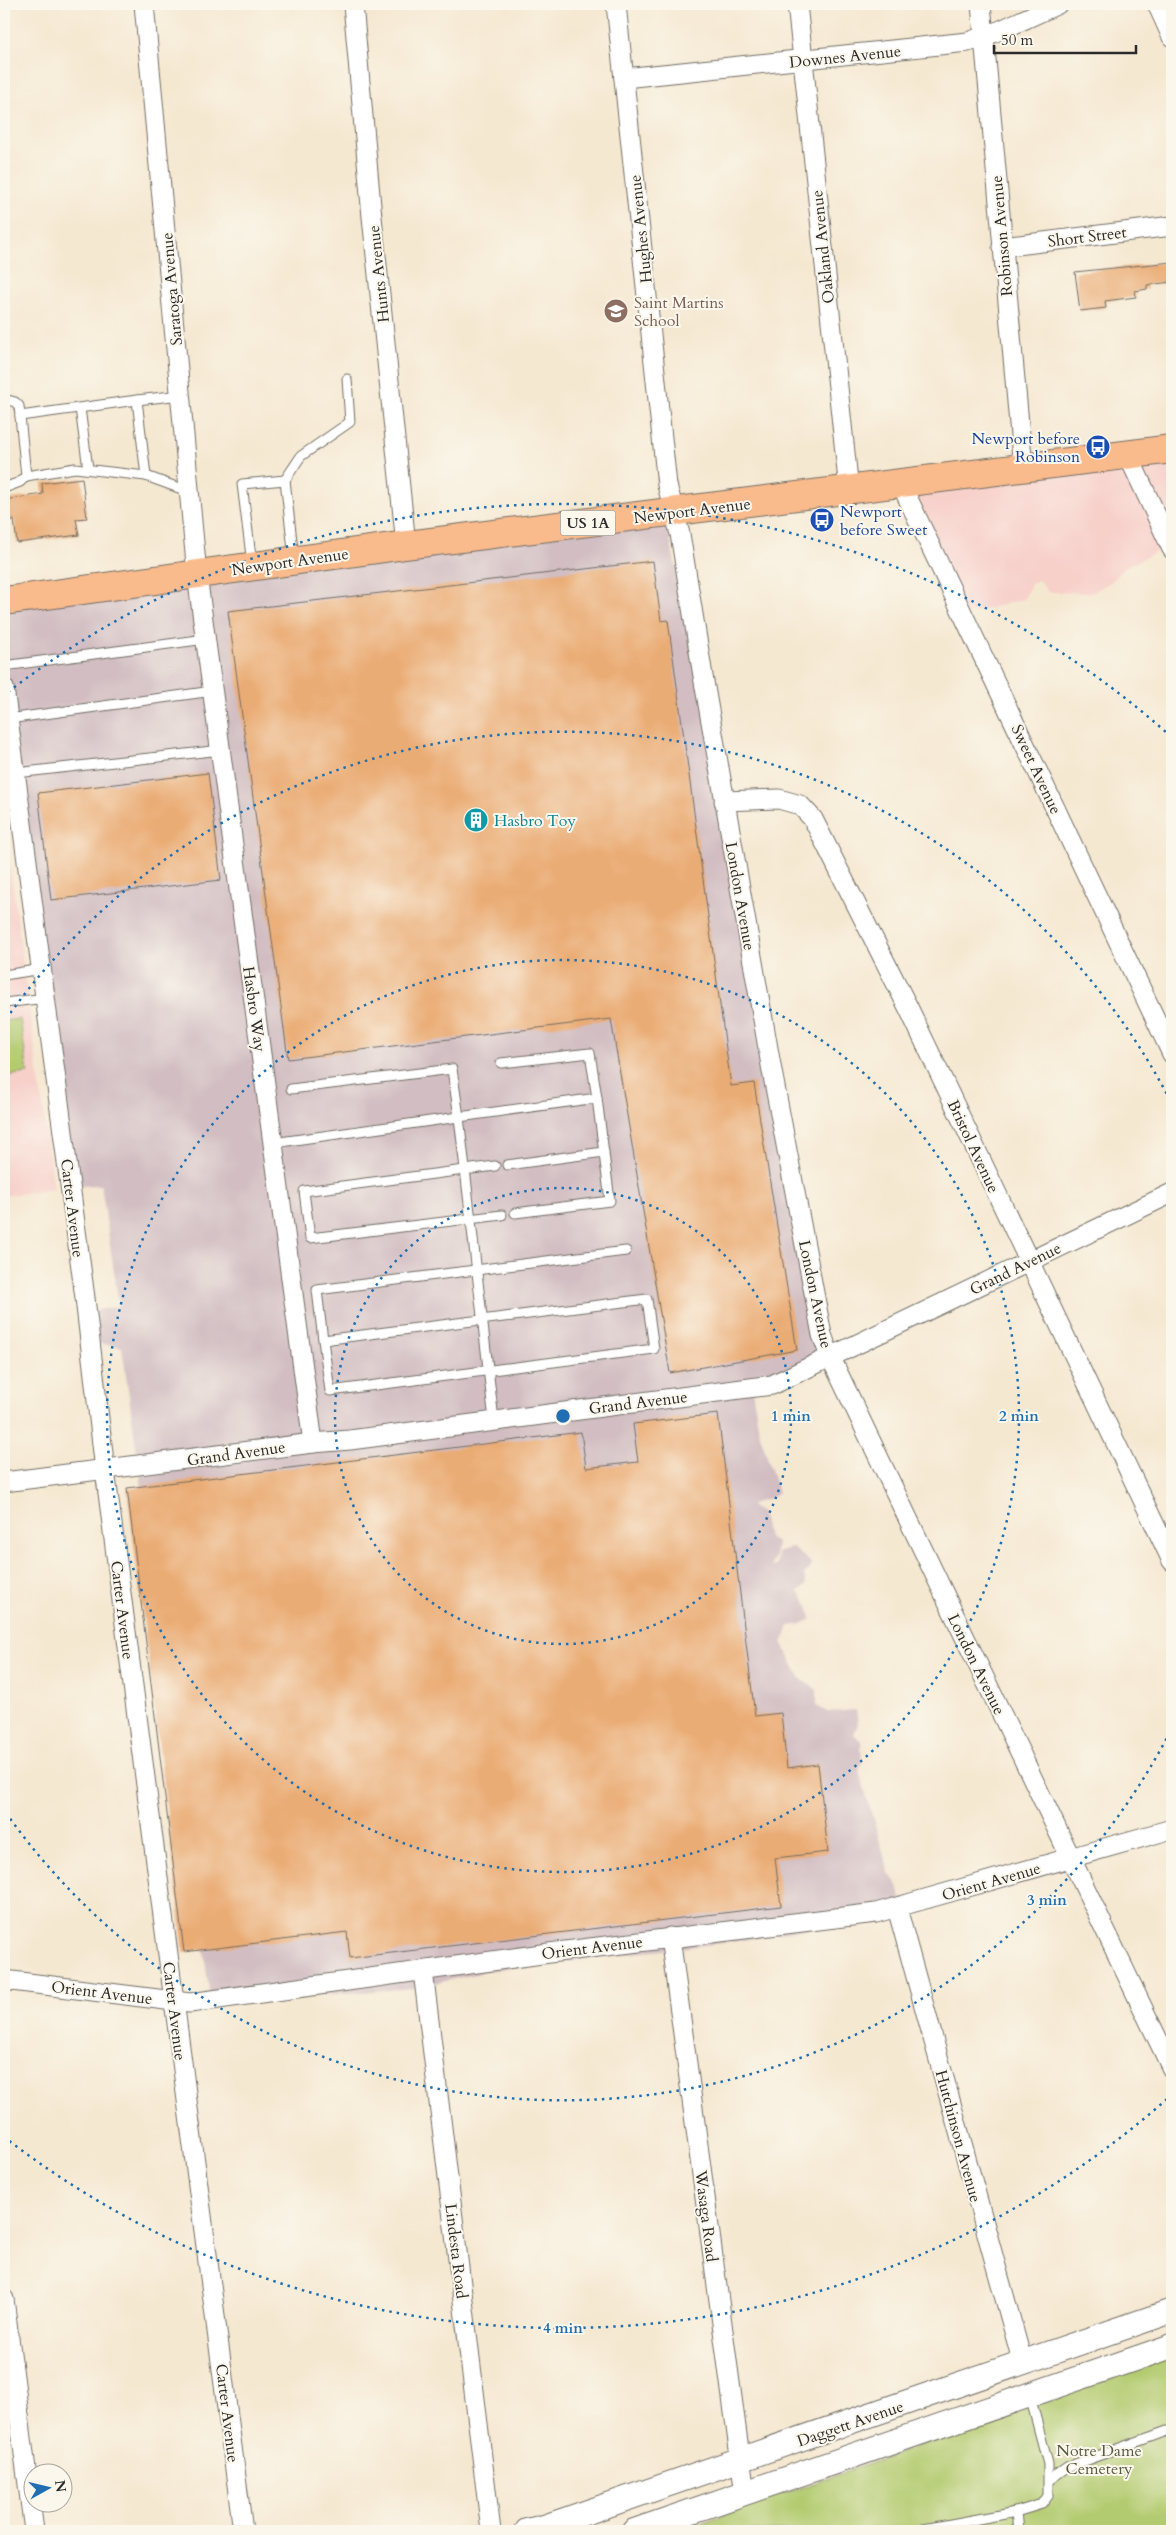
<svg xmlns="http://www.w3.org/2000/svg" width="1176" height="2535" viewBox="0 0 1176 2535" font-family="Cardo,serif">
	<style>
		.built { fill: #f7d0ca }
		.industrial { fill: #d2bec2 }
		.green { fill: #b3cb70; stroke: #6f7b4e }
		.building { fill: #eaac74 }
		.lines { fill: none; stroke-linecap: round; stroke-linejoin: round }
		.service-casing { stroke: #726d65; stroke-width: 11 }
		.minor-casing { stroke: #726d65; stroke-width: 21 }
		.tertiary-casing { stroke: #726d65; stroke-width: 26 }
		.primary-casing { stroke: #726d65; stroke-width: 30 }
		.service { stroke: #fff; stroke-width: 9 }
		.minor { stroke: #fff; stroke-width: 19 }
		.tertiary { stroke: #fff; stroke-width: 24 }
		.primary { stroke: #fabb8c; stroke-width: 28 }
		.ring { fill: none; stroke: #1f6fb2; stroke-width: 2.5; stroke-dasharray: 2.5 5 }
		.labels { text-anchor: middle; stroke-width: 4; stroke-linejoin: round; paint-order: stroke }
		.shield { fill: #fbf7ec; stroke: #696865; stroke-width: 1 }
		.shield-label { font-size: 15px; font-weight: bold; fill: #2b2b2b }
		.street-label { font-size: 16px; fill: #2b2b2b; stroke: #fbf7ec }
		.education-label { font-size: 16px; fill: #785e54; stroke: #fbf7ec; text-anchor: start }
		.transit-label { font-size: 16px; fill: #164399; stroke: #fbf7ec; text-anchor: end }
		.culture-label { font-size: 16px; fill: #0d838f; stroke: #fbf7ec; text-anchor: start }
		.park-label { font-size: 16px; fill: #545b40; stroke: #fbf7ec }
		.centre { fill: #1f6fb2; stroke: #fbf7ec; stroke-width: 2.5 }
		.ring-label { font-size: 15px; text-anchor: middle; font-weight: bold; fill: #1f6fb2; stroke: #fbf7ec; stroke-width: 4; stroke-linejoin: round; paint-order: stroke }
	</style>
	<rect width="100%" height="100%" fill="#fbf7ec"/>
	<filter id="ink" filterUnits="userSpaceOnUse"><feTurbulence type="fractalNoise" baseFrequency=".02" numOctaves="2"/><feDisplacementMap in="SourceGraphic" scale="10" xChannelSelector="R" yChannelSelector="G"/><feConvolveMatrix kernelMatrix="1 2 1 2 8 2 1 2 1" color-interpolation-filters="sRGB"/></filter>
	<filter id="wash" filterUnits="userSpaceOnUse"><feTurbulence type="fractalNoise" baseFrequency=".0096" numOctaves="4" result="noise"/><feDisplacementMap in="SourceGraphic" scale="20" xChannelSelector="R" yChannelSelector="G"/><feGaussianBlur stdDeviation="1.12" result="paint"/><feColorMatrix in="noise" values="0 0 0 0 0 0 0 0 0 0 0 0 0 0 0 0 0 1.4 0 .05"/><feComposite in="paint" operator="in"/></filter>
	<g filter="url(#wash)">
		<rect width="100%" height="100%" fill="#f5e8d1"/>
		<!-- built -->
		<g class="built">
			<path d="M1172 450V574L1161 551 1156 552 1125 567 1112 581 1092 593 1048 592 1038 580 1031 584 1024 599 955 617 911 529 906 485Z"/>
			<path d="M4 822 54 1189 4 1196Z"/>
		</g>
		<!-- industrial -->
		<path class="industrial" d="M666 519 724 798 826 1357 752 1389 759 1431 778 1492 771 1498 751 1504 753 1508 761 1511 768 1537 777 1543 775 1558 771 1567 777 1566 778 1552 792 1547 811 1563 810 1569 804 1574 806 1586 798 1591 808 1605 811 1619 802 1624 789 1626 782 1643 801 1679 817 1690V1706L827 1712 856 1710 858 1723 854 1734 861 1741 862 1763 859 1770 889 1873 898 1886 904 1911 732 1942 499 1969 414 1988 215 2003 210 1999 165 1651 122 1347 84 1341 83 1313 119 1306 101 1185 65 1186 4 718V599Z"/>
		<!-- green -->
		<g class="green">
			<path d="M20 1019 28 1073 4 1076V1021Z"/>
			<path d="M1172 2357V2531H678L681 2530Z"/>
		</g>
		<g id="blocks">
			<!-- building -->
			<g class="building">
				<path d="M1172 262V282L1147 285V289L1135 291 1136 297 1105 301 1106 308 1080 311 1075 272Z"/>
				<path d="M82 478 87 518 76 519 79 535 17 543 14 520 5 521 4 500 43 494 42 483Z"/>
				<path d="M653 561 661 621 668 620 731 1086 754 1083 797 1350 670 1373 611 1019 288 1059 228 611Z"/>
				<path d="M208 773 221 880 51 900 38 793Z"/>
				<path d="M718 1414 755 1716 781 1713 787 1768 818 1764 828 1852 775 1858 781 1906 350 1958 347 1932 184 1952 127 1488 581 1432 586 1468 638 1462 633 1424Z"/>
			</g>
		</g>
	</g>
	<g filter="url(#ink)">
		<use href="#blocks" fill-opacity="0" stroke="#726d65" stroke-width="1"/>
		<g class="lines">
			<defs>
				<g id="service">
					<path d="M4 399 15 402 19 406 26 476"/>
					<path d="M137 400 181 395"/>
					<path d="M80 408 88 469"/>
					<path d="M146 476 190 492"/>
					<path d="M285 480 301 456 350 422 347 379"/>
					<path d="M4 488 20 482 26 476 75 468 146 476 137 400 20 416"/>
					<path d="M252 564 242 484 285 480 294 558"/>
					<path d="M4 666 206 639"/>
					<path d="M8 719 213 691"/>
					<path d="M16 773 221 750"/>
					<path d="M4 975 42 969"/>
					<path d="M4 1003 46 998"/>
					<path d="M291 1089 452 1069 459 1117 597 1098 590 1053 501 1063"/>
					<path d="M273 1143 459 1117 494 1420"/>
					<path d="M507 1165 604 1152"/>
					<path d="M495 1166 304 1191 310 1238 502 1215"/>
					<path d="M515 1213 610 1201 597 1098"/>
					<path d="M323 1340 330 1391 654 1349 647 1299 323 1340 317 1290 626 1251"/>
					<path d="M1049 2480 1067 2467 1167 2431"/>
					<path d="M1016 2512 1018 2531"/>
					<path d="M913 2531 1016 2512 1042 2504 1048 2496V2464L1030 2396"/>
				</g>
				<g id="minor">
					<path d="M144 4 197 575 313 1443"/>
					<path d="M353 4 372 217 406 545"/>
					<path d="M616 4 667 485 680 534 703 676 772 1071 822 1335 830 1356 1172 2069"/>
					<path d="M797 4 849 490"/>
					<path d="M981 4 1023 468"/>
					<path d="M1157 4 1172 37"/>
					<path d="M624 78 968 42 1001 30 1058 4"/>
					<path d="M1002 247 1172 226"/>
					<path d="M1128 455 1172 549"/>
					<path d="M901 484 1172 1054"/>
					<path d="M4 688 85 1298 105 1470 243 2531"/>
					<path d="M724 801 779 799 800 805 813 819 909 1009 1172 1561"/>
					<path d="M4 1482 313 1443 350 1440 772 1385 1172 1193"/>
					<path d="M897 1908 1023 2364"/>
					<path d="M670 1937 745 2494"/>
					<path d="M423 1971 491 2531"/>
					<path d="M4 1980 190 2003 549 1953 876 1913 1172 1829"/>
					<path d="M4 2299 34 2531"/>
				</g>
				<g id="tertiary">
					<path d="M527 2531 544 2527 1172 2311"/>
					<path d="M634 2531 1172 2346"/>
				</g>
				<path id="primary" d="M4 601 406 545 1172 449"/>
			</defs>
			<!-- service casing -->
			<use href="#service" class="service-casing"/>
			<!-- minor casing -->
			<use href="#minor" class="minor-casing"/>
			<!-- tertiary casing -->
			<use href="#tertiary" class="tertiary-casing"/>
			<!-- primary casing -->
			<use href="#primary" class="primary-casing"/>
			<!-- service -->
			<use href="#service" class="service"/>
			<!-- minor -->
			<use href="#minor" class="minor"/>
			<!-- tertiary -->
			<use href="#tertiary" class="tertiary"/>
			<!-- primary -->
			<use href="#primary" class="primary"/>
		</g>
	</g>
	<!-- distance rings -->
	<g class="ring">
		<circle cx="563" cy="1416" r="228"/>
		<circle cx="563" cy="1416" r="456"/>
		<path d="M1170 1732A684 684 0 0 1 6 1813M6 1019A684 684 0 0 1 1170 1100"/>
		<path d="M1167 2099A912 912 0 0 1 8 2140M8 692A912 912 0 0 1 1167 733"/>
	</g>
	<!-- icons -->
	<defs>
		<symbol id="school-disc" viewBox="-11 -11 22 22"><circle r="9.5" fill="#8d6e63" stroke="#fbf7ec"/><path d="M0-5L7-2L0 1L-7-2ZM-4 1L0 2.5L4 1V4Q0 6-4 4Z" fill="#fff"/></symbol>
		<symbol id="bus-disc" viewBox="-11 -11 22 22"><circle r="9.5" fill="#1a4fb4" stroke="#fbf7ec"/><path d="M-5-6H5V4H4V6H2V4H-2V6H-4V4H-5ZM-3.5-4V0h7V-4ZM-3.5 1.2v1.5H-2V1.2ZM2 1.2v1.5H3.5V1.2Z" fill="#fff"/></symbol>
		<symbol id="building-disc" viewBox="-11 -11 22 22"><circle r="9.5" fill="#0f9aa8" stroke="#fbf7ec"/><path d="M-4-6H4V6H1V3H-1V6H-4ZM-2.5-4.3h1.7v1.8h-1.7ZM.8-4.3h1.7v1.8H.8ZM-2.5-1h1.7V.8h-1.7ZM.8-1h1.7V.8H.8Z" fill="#fff"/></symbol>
	</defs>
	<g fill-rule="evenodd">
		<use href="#school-disc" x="602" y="297" width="28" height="28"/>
		<use href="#bus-disc" x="1084" y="433" width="28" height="28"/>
		<use href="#bus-disc" x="808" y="506" width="28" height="28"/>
		<use href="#building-disc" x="462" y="806" width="28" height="28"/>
	</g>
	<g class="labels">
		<!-- shield labels -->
		<rect class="shield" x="560.5" y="510.5" width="55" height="25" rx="4"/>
		<g class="shield-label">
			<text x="588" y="528">US 1A</text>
		</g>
		<!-- street labels -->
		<g class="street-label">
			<text transform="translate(845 56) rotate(-6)" y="6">Downes Avenue</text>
			<text transform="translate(640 229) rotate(-96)" y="6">Hughes Avenue</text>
			<text transform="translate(1001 236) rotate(-95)" y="6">Robinson Avenue</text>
			<text transform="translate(1087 236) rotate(-7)" y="6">Short Street</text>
			<text transform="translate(822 247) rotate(-96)" y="6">Oakland Avenue</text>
			<text transform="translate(378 274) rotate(-96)" y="6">Hunts Avenue</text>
			<text transform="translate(171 289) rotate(-95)" y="6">Saratoga Avenue</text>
			<text transform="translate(692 510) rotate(-7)" y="6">Newport Avenue</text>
			<text transform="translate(290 561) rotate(-8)" y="6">Newport Avenue</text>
			<text transform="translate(1037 769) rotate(65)" y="6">Sweet Avenue</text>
			<text transform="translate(741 896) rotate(80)" y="6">London Avenue</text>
			<text transform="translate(255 1009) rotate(82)" y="6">Hasbro Way</text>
			<text transform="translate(974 1146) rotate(65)" y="6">Bristol Avenue</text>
			<text transform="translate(73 1208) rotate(83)" y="6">Carter Avenue</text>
			<text transform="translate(1015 1268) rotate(-26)" y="6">Grand Avenue</text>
			<text transform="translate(816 1294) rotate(78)" y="6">London Avenue</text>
			<text transform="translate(638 1402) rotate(-7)" y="6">Grand Avenue</text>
			<text transform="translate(236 1453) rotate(-8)" y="6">Grand Avenue</text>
			<text transform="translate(123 1610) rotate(83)" y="6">Carter Avenue</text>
			<text transform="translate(977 1664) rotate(64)" y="6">London Avenue</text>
			<text transform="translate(991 1881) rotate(-16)" y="6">Orient Avenue</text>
			<text transform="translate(592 1947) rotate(-7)" y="6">Orient Avenue</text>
			<text transform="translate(102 1992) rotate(7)" y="6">Orient Avenue</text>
			<text transform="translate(175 2011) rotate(83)" y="6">Carter Avenue</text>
			<text transform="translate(959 2136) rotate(75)" y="6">Hutchinson Avenue</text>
			<text transform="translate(707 2216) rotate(83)" y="6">Wasaga Road</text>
			<text transform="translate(457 2251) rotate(83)" y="6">Lindesta Road</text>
			<text transform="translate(228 2413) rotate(83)" y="6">Carter Avenue</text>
			<text transform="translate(850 2423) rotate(-19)" y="6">Daggett Avenue</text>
		</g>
		<!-- education labels -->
		<g class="education-label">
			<text x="634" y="308">Saint Martins<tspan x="634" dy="18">School</tspan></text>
		</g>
		<!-- transit labels -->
		<g class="transit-label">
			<text x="1080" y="444">Newport before<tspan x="1080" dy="18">Robinson</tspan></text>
			<text x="840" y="517" text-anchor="start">Newport<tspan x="840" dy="18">before Sweet</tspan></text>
		</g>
		<!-- culture labels -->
		<g class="culture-label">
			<text x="494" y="826">Hasbro Toy</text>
		</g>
		<!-- park labels -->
		<g class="park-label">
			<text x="1099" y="2456">Notre Dame<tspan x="1099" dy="18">Cemetery</tspan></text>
		</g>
	</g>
	<circle cx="563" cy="1416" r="8" class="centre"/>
	<g class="ring-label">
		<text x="791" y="1421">1 min</text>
		<text x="1019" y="1421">2 min</text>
		<text x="1047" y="1905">3 min</text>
		<text x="563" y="2333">4 min</text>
	</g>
	<!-- margin -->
	<rect width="1176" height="2535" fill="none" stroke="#fbf7ec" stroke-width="20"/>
	<!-- north arrow -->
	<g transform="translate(48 2488) rotate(82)"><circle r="24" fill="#fbf7ec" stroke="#a8a59f"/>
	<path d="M0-4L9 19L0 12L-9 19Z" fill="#1f6fb2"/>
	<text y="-8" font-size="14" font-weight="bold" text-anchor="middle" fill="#2b2b2b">N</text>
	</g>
	<!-- scale -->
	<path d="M994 45v8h142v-8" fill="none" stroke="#2b2b2b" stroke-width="2.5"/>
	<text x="1001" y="45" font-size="15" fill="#2b2b2b" stroke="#fbf7ec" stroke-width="4" paint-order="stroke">50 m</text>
</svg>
